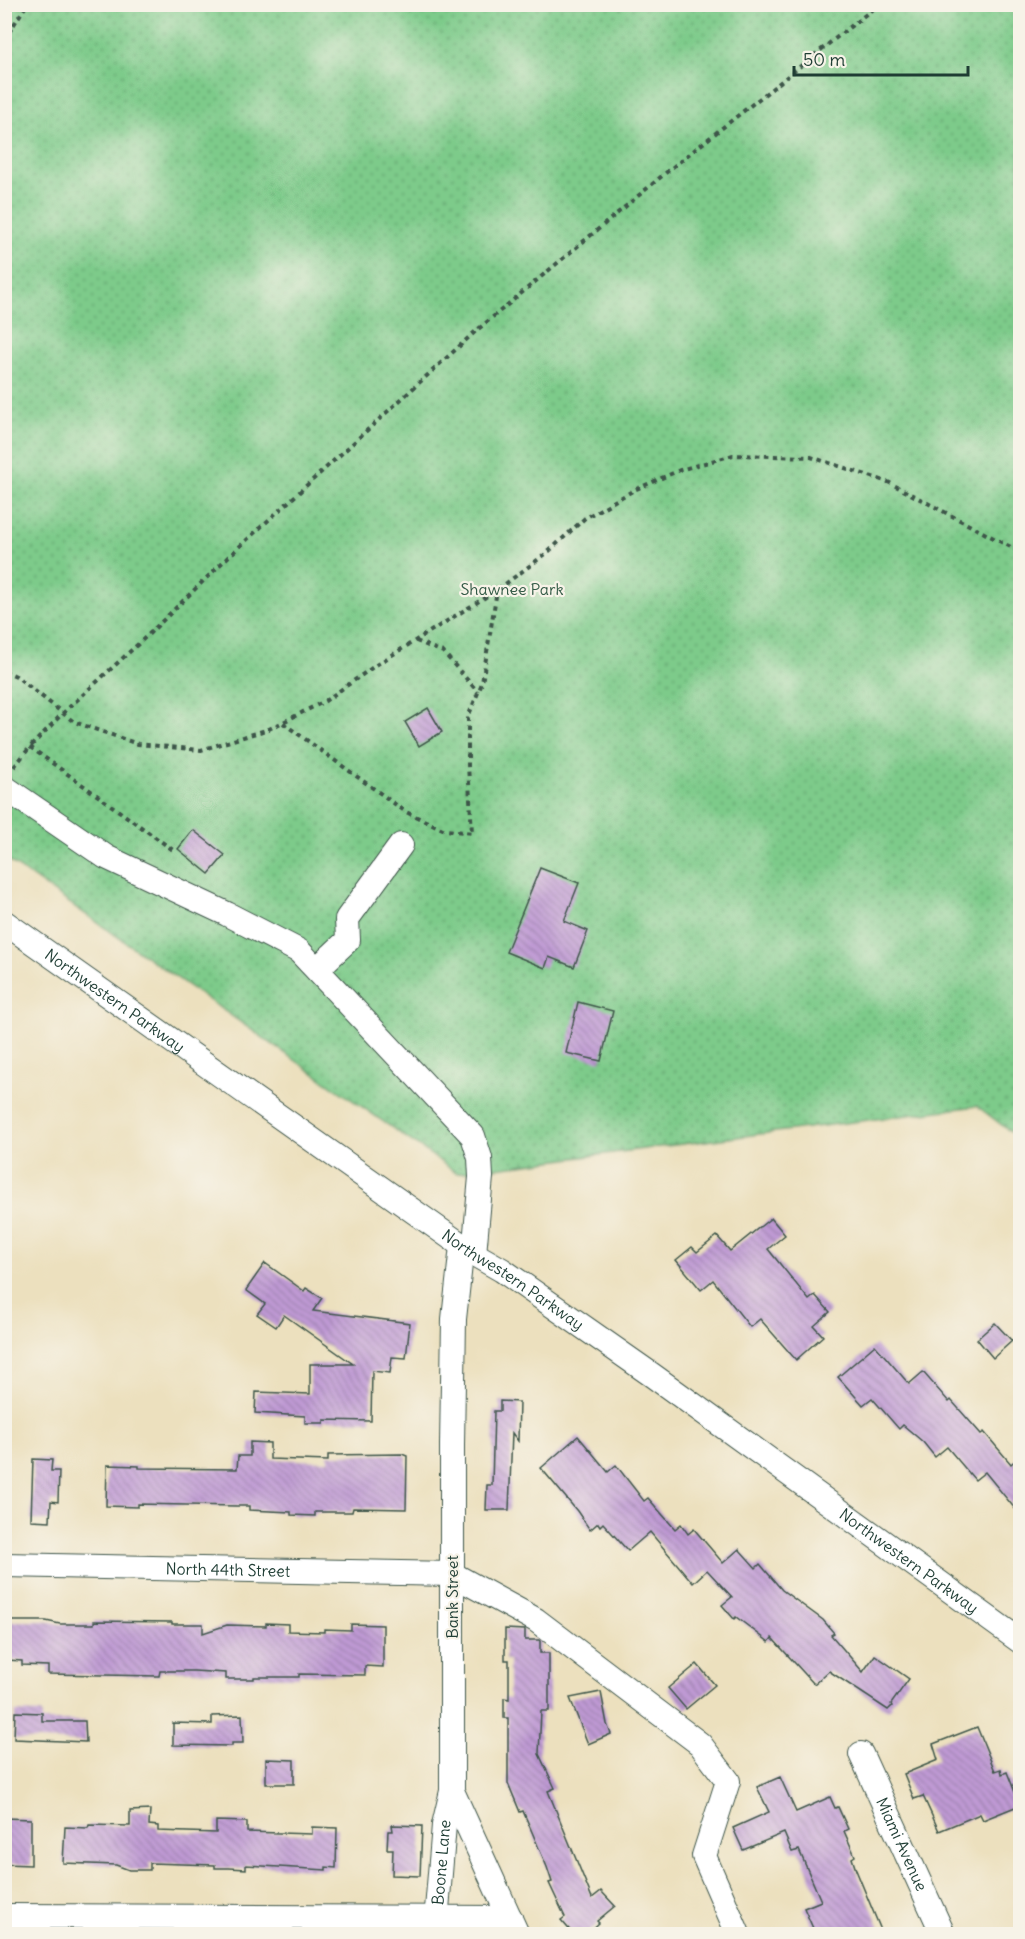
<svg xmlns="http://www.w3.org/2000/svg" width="1025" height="1939" viewBox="0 0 1025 1939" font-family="Delius,sans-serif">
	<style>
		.park { fill: url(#park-dots); stroke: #4e845f; stroke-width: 1.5 }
		.building { fill: url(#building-back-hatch) }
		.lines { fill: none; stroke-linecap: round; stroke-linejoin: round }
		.minor-casing { stroke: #3e5549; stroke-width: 26 }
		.path { stroke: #3e5549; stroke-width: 4; stroke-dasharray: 4.5 4.5; stroke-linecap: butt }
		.minor { stroke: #fff; stroke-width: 24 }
		.labels { text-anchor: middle; stroke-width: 4.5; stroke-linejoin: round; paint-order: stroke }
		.park-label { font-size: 16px; fill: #325945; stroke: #f7f3e8 }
		.street-label { font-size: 16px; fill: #1f3d34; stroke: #f7f3e8 }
	</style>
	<defs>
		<pattern id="park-dots" width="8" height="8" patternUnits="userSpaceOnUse" patternTransform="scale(1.5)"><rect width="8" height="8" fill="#7dcb8a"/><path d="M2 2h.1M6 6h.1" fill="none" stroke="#66a672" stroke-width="1.8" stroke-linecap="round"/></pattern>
		<pattern id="building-back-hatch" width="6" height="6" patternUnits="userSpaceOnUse" patternTransform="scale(1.5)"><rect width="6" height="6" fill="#bf9ad4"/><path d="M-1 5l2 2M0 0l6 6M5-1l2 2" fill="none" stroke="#9b7fad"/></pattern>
	</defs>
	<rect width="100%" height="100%" fill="#f7f3e8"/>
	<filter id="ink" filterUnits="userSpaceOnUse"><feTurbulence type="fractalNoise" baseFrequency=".0167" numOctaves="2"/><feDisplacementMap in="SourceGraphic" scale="12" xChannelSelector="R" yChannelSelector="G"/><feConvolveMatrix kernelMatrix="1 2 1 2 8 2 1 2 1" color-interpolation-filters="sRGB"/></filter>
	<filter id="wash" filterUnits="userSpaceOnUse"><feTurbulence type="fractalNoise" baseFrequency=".008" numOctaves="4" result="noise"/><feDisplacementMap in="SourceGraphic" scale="24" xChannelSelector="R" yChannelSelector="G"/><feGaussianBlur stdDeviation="1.35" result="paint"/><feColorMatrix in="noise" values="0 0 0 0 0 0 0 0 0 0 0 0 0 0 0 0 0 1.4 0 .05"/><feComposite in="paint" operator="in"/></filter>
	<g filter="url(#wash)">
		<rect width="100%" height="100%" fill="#ece0be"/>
		<!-- park -->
		<path class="park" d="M5 5H1020V1139L977 1106 457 1173 5 858Z"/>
		<g id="blocks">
			<!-- building -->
			<g class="building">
				<path d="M428 708 442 732 419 746 405 722Z"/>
				<path d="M193 830 225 855 209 874 178 849Z"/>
				<path d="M540 868 579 883 564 921 588 931 574 967 549 957 545 968 506 952Z"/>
				<path d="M578 1002 613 1011 601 1061 566 1053Z"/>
				<path d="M771 1218 785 1235 768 1249 809 1300 815 1295 830 1312 814 1326 823 1336 796 1360 760 1319 750 1327 713 1280 701 1290 676 1260 692 1247 697 1252 717 1236 730 1251Z"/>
				<path d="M265 1263 304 1291 306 1288 322 1298 313 1311 410 1323 406 1358 392 1357 390 1373 372 1371 371 1421 324 1420V1423H305V1416L255 1413 256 1392 310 1394V1364H353L284 1315 276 1327 257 1314 265 1304 246 1290Z"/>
				<path d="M995 1323 1012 1341 993 1358 977 1339Z"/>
				<path d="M875 1345 909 1384 923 1372 949 1402 951 1400 981 1434 984 1432 1011 1464 1020 1456V1515L985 1472 975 1480 947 1447 935 1457 923 1442 903 1425 899 1429 872 1398 863 1405 838 1377Z"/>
				<path d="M500 1401 519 1402 518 1441 512 1433 509 1510H486L487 1485H492L494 1411H500Z"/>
				<path d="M578 1436 608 1472 616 1465 644 1501 648 1498 675 1529 681 1524 688 1534 694 1529 723 1563 739 1549 756 1568 760 1564 782 1590 823 1620 834 1633 831 1635 863 1672 875 1655 909 1679 891 1704 892 1706 888 1710 829 1671 814 1684 772 1638 769 1642 736 1617 734 1619 722 1605 732 1597 707 1570 693 1583 650 1532 628 1551 603 1523 600 1526 598 1523 590 1530 577 1511 541 1468Z"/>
				<path d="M250 1442 270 1443V1459L328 1461V1455L402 1454 407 1456 406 1509 353 1508 352 1512H315V1516L291 1515V1512L249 1510V1506H237L138 1504V1507L106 1506 107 1465 139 1466V1468L237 1469 238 1456H250Z"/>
				<path d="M33 1459 52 1460 51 1471H59L58 1502 51 1501 50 1521 31 1520Z"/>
				<path d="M8 1621H46L60 1624H94V1621L172 1622V1624H203V1633L227 1625 266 1626V1623L288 1624V1631L324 1632V1629L351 1630V1624L383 1625V1667L365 1666V1675L299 1674V1677H254V1679H226V1673L194 1671H160L159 1676 48 1674V1666L22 1665V1661L7 1660Z"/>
				<path d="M505 1629 525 1630V1640H539L540 1641V1653H549V1711H541L539 1754 555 1788 548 1791 592 1898 601 1891 615 1906 597 1921 599 1923 586 1935H574L561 1920 565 1917 549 1883 552 1882 547 1867 523 1811 520 1812 508 1783V1718H504V1698L509 1699V1660H505Z"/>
				<path d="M697 1664 715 1685 686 1709 668 1688Z"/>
				<path d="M601 1692 607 1724 611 1734 588 1744 570 1698Z"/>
				<path d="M15 1712 42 1713V1721H85L86 1742 14 1739Z"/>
				<path d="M242 1715 243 1743H232V1746L173 1745V1723L212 1724V1716Z"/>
				<path d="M977 1727 995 1771 1001 1769 1002 1774 1007 1772 1020 1805 983 1820 980 1814 939 1831 923 1796 914 1799 904 1774 938 1760 933 1744Z"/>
				<path d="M266 1759 294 1760V1784H266Z"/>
				<path d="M780 1777 796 1812 830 1797 835 1808 838 1807 848 1829 844 1831 855 1856 852 1858 856 1870 883 1935H816L804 1908 821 1901 799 1850 792 1852 784 1833 743 1850 733 1828 769 1812 757 1787Z"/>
				<path d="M150 1810 149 1825 158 1826V1831L216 1833V1821L247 1822V1832L312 1834V1827L337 1828 336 1868 326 1867V1870L246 1865V1869L229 1868H215V1865L150 1863V1870H129L116 1865 63 1863 65 1827 88 1828 89 1825 130 1826V1811Z"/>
				<path d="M4 1818 31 1819V1865L4 1864Z"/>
				<path d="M392 1825 422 1826 420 1876 392 1875 393 1849H387L388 1831H393Z"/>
			</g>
		</g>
	</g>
	<g filter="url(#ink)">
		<use href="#blocks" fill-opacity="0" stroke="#3e5549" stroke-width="1.5"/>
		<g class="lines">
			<defs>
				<g id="minor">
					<path d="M4 787 106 857 227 914 299 951 473 1136 480 1158 481 1177 474 1254"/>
					<path id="s1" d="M4 922 474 1254 502 1270 652 1375 1020 1641"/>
					<path d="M317 969 348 940 347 919 401 845"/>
					<path d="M462 1246 454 1319 452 1445V1791L517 1934"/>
					<path id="s2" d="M4 1565 452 1574 536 1620 700 1744 728 1781 704 1856 738 1934"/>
					<path id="s3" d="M861 1754 943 1934"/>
					<path d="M4 1916 510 1918"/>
					<path id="s4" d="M435 1934 444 1825 452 1791"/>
				</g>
			</defs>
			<!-- minor casing -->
			<use href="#minor" class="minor-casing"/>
			<!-- path -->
			<g class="path">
				<path d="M4 40 27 4"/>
				<path d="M416 641 443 652 478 692"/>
				<path d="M4 671 16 676 74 722 138 744 201 750 269 729 325 701 376 665 497 590 547 553 585 518 634 490 680 470 733 455 811 457 888 482 1020 552"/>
				<path d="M283 723 406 812 445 830 472 833 468 765V717L482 683 497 590"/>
				<path d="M30 747 173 850"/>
				<path d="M14 767 30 747 63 713 149 634 228 557 476 331 674 166 879 4"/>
			</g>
			<!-- minor -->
			<use href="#minor" class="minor"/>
		</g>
	</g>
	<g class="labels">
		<!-- park labels -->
		<g class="park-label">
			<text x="512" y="595">Shawnee Park</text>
		</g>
		<!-- street labels -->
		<g class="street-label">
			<text dy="6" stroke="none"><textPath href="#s1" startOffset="136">Northwestern Parkway</textPath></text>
			<text dy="6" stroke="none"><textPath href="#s1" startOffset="622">Northwestern Parkway</textPath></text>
			<text dy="6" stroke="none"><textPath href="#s1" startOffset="1108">Northwestern Parkway</textPath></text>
			<text dy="6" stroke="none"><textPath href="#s2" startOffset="224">North 44th Street</textPath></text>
			<text transform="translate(452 1597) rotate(-90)" y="6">Bank Street</text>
			<text dy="6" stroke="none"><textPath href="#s3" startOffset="99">Miami Avenue</textPath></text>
			<text dy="6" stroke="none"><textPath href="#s4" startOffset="72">Boone Lane</textPath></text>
		</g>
	</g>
	<!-- margin -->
	<rect width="1025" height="1939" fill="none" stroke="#f7f3e8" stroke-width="24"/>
	<!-- scale -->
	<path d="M794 66v9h174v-9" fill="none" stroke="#1f3d34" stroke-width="3"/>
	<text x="803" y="66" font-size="18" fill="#1f3d34" stroke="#f7f3e8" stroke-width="4.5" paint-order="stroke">50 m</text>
</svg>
